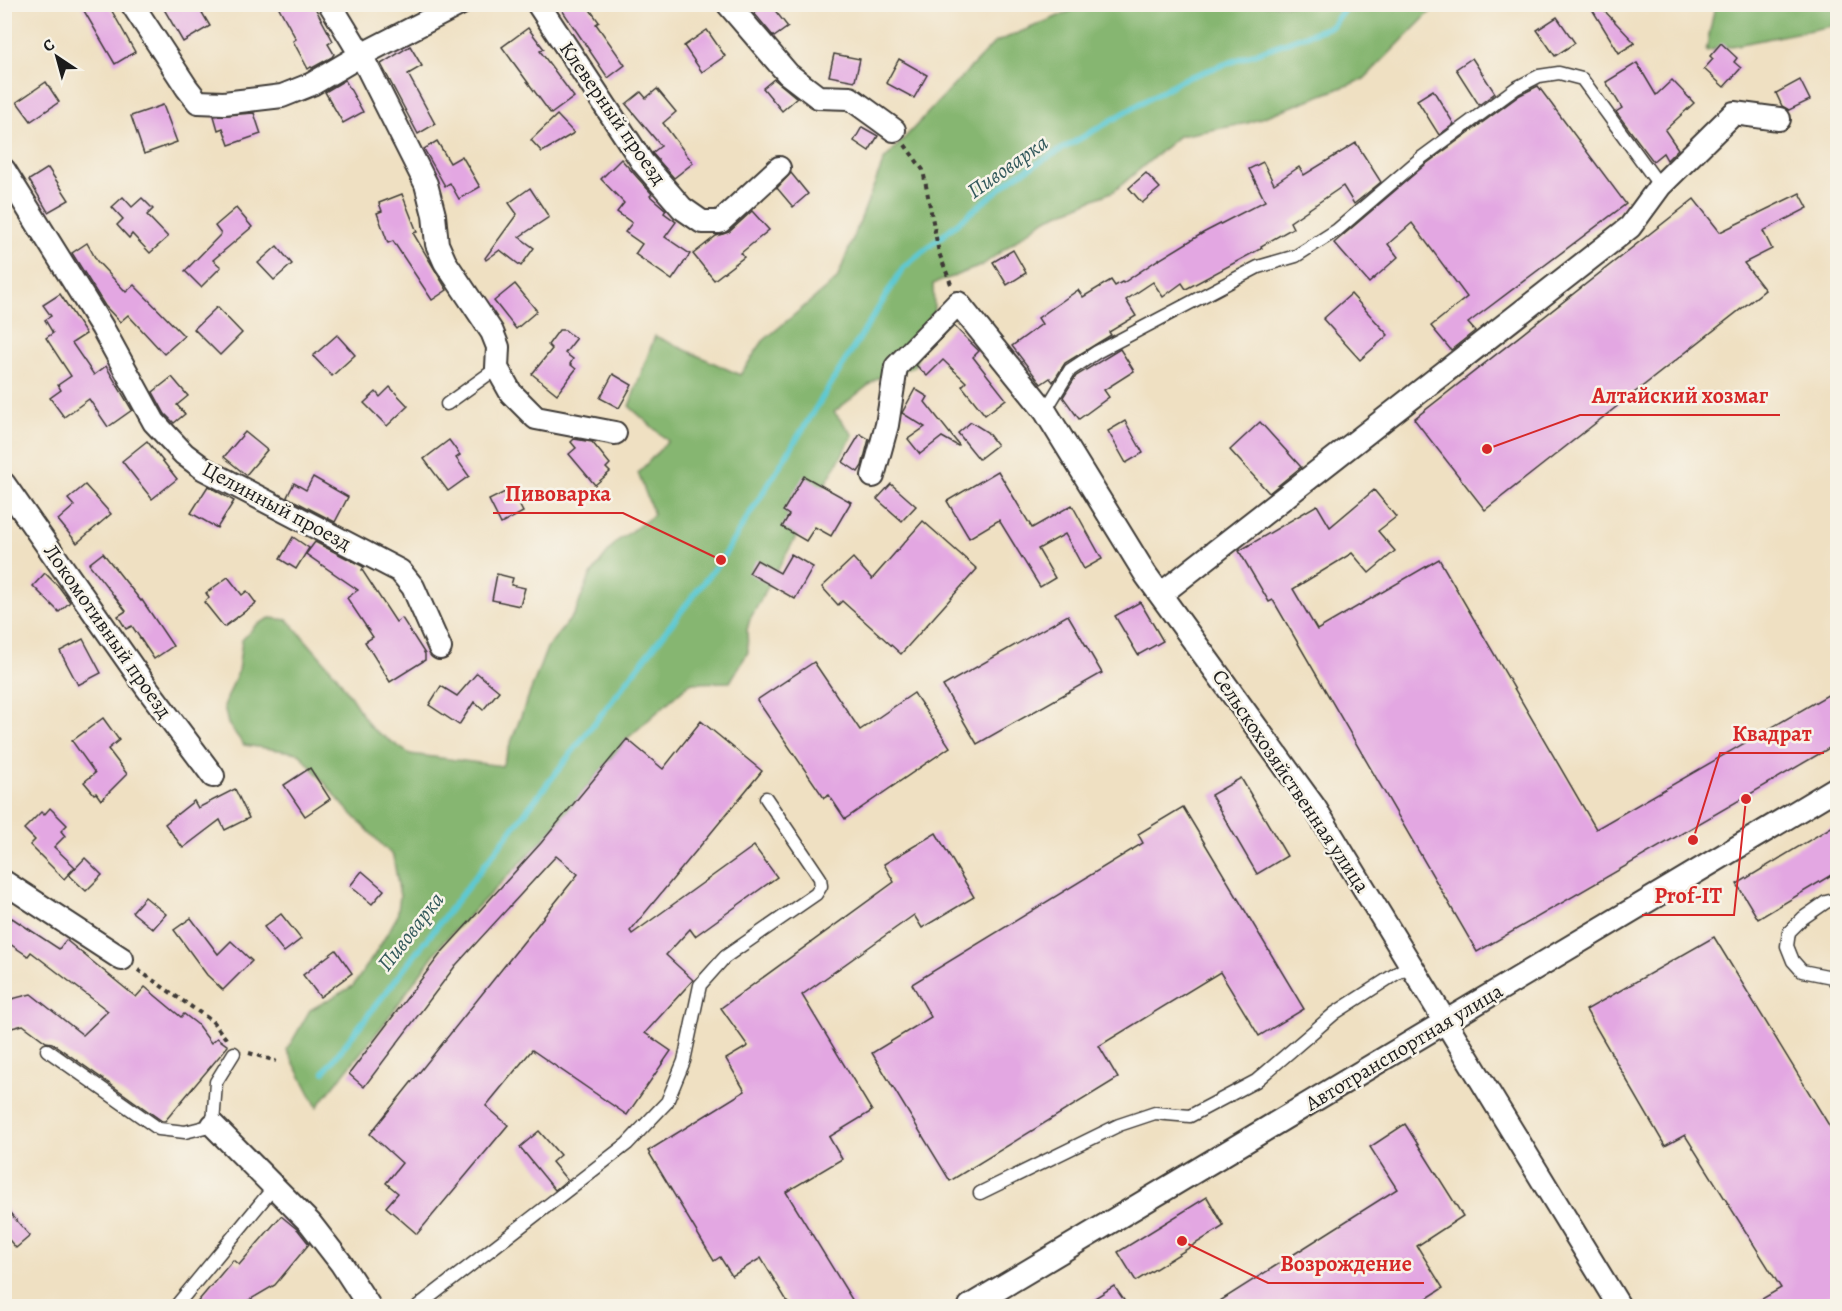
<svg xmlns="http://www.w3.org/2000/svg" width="1842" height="1311" viewBox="0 0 1842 1311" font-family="Alegreya,serif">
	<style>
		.forest { fill: #86b671; stroke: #516946; stroke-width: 1.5 }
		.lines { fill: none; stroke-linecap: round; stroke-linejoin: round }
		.stream { stroke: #5dc9d3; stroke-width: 6 }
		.building { fill: #e3a7e2 }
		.lane-casing { stroke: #3c3935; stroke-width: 15 }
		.street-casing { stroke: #3c3935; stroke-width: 26 }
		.path { stroke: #3c3935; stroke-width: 4; stroke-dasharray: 4.5 4.5; stroke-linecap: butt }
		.lane { stroke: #fff; stroke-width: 12 }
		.street { stroke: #fff; stroke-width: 22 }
		.labels { text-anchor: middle; stroke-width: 5; stroke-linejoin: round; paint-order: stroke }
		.street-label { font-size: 21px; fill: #1c1c1c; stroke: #f7f3e8 }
		.water-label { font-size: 22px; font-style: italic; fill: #33595c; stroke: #f7f3e8 }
		.leader { fill: none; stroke: #d62828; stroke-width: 2 }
		.callout-dot { fill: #d62828; stroke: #f7f3e8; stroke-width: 2 }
		.callout-label { font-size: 22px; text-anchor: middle; font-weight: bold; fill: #d62828; stroke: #f7f3e8; stroke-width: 5; stroke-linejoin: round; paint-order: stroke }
	</style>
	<rect width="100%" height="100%" fill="#f7f3e8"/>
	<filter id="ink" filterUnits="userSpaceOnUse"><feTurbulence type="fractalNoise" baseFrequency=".0167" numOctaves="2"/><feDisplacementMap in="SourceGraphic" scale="12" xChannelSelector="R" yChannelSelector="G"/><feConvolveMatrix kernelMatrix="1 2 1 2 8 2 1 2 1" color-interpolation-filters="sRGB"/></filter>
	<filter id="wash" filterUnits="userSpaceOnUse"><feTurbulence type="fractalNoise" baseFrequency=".008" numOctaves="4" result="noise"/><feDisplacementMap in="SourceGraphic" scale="24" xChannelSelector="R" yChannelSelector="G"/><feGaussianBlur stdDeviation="1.35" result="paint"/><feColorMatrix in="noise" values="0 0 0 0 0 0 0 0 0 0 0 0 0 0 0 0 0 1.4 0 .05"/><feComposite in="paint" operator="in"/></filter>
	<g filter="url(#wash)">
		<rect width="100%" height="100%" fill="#efe0c2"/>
		<!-- forest -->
		<g class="forest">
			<path d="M1085 5H1437L1364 79 1248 123 1179 136 1114 191 1046 219 981 266 933 284 934 310 914 367 878 378 834 412 853 435 750 619 747 630 748 652 730 682 690 683 628 738 547 836 443 942 383 1025 317 1107 287 1050 310 1010 353 986 375 954 397 917 400 896 393 856 345 807 299 753 244 745 228 724 224 706 238 671 242 640 256 625 270 618 288 620 337 676 371 728 410 754 502 766 547 648 575 613 590 576 616 542 654 515 638 473 668 441 629 406 655 336 740 375 763 341 837 279 884 160 938 102 994 43Z"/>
			<path d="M1715 5H1837V25L1706 51Z"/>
		</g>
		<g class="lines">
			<!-- stream -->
			<path class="stream" d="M324 1072 721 560 904 267 1014 177 1181 80 1332 26 1348 4"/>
		</g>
		<g id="blocks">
			<!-- building -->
			<g class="building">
				<path d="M80 4H108L135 52 115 64Z"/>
				<path d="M161 4H197L210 26 183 42Z"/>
				<path d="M277 4H313L333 41 328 44 334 54 332 57 312 68 311 67 308 69 293 41 296 39Z"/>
				<path d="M558 4H586L599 22 596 24 625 65 608 78Z"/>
				<path d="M766 4H770L788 27 774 37 754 13Z"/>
				<path d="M1591 4H1598L1635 43 1619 53 1590 6Z"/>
				<path d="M1557 17 1575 43 1555 56 1537 30Z"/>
				<path d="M528 28 544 49 540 51 574 97 551 114 502 47Z"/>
				<path d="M707 30 725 56 702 72 684 46Z"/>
				<path d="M1721 43 1737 58 1734 62 1741 68 1724 87 1704 69 1713 59 1710 56Z"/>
				<path d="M410 46 422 66 408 74 435 124 418 134 381 64Z"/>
				<path d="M834 54 860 59 855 81 829 76Z"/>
				<path d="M1472 58 1495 93 1479 105 1456 69Z"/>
				<path d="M899 59 927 75 914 98 886 83Z"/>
				<path d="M1637 63 1656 95 1672 80 1694 103 1665 130 1678 149 1667 160 1663 153 1653 161 1616 112 1622 108 1606 82Z"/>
				<path d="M774 79 797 98 782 111 763 88Z"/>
				<path d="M345 80 363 112 343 123 325 92Z"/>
				<path d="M1800 80 1810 100 1789 110 1782 106 1776 93Z"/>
				<path d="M46 82 59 102 31 121 17 102Z"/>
				<path d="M1538 86 1626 204 1468 323 1475 331 1451 350 1431 326 1467 297 1412 223 1388 244 1398 257 1369 283 1334 243 1426 164 1520 95Z"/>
				<path d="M657 89 676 112 663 123 693 163 674 178 652 153 661 146 626 104 641 92 646 98Z"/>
				<path d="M1433 90 1454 124 1439 135 1417 100Z"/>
				<path d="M163 105 177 142 144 154 131 116Z"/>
				<path d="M254 113 261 134 229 145 223 128 218 130 214 116Z"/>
				<path d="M557 115 574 133 542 152 531 140Z"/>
				<path d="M862 127 878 136 869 151 854 141Z"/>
				<path d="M437 141 450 163 462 156 480 187 459 199 450 183 445 186 424 149Z"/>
				<path d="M1356 143 1381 182 1354 204 1343 186 1290 222 1293 228 1261 246 1262 248 1186 289 1182 283 1163 297 1153 282 1126 300 1136 316 1109 332 1111 335 1065 363 1053 382 1050 378 1041 384 1012 346 1042 324 1038 318 1078 290 1083 297 1111 280 1115 286 1122 282 1123 283 1159 259V260L1203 233 1265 201 1249 169 1263 162 1274 184 1299 167 1304 175Z"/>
				<path d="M621 159 652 194 650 196 666 210 664 213 676 222 665 237 690 254 672 280 635 254 642 244 625 232 632 223 617 212 624 203 601 179Z"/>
				<path d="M48 168 69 200 48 212 29 180Z"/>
				<path d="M791 173 808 194 793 207 777 188Z"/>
				<path d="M1146 173 1160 188 1142 203 1129 188Z"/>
				<path d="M530 188 549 217 519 237 534 248 521 266 500 250 486 260 485 258 517 214 509 203Z"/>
				<path d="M1800 193 1808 208 1763 231 1772 249 1744 263 1765 290 1485 510 1414 419 1694 199 1720 232Z"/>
				<path d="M402 194 417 232 413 233 447 290 432 300 393 241 388 243 377 213 382 211 379 203Z"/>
				<path d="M123 197 132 207 142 198 153 209 147 215 168 237 150 253 132 234 129 238 117 225 123 219 112 207Z"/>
				<path d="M236 208 252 227 213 260 221 267 201 287 185 271 221 234 215 226Z"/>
				<path d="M752 211 769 230 741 253 744 257 714 280 693 254 716 236 729 232Z"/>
				<path d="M87 243 97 261 126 292 134 285 184 336 164 354 128 315 120 322 105 306 72 253Z"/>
				<path d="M277 246 292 264 274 280 258 263Z"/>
				<path d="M1013 250 1026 273 1007 285 993 262Z"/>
				<path d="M515 284 537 311 516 329 494 301Z"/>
				<path d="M60 294 86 334 72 343 94 375 106 366 132 410 108 427 89 399 64 417 50 398 61 390 58 385 71 376 46 338 53 333 45 320 51 316 43 305Z"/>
				<path d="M1351 294 1388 335 1360 360 1323 319Z"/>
				<path d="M217 307 242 333 220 355 194 329Z"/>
				<path d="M954 326 979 351 973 357 1006 399 985 415 962 386 966 382 943 360 927 376 916 365Z"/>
				<path d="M559 330H565L576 339 565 353 573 359 570 364 576 369 557 394 532 374 552 349 548 345Z"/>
				<path d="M337 335 355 355 332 376 313 356Z"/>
				<path d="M1120 349 1134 371 1104 390 1109 397 1079 419 1063 397 1076 376Z"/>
				<path d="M613 374 632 385 619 408 600 398Z"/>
				<path d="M172 377 188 396 177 405 185 414 174 423 165 414 153 392Z"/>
				<path d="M390 387 408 406 387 426 364 403 376 392 380 397Z"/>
				<path d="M915 389 928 397 925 402 959 445 958 446 942 437 920 454 908 439 925 427 902 413Z"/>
				<path d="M1125 421 1143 453 1126 463 1108 431Z"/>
				<path d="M971 422 987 432 997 445 979 459 958 433Z"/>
				<path d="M1260 422 1301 467 1269 493 1230 450Z"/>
				<path d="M245 432 267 450 246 475 224 457Z"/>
				<path d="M860 434 869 439 862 466 858 472 843 462Z"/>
				<path d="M574 439 592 442 610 464 606 468 610 472 595 485 569 454 576 448 571 442Z"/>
				<path d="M449 440 460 455 456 458 469 476 448 491 424 459Z"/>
				<path d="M147 441 177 479 152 499 122 461Z"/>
				<path d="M998 471 1032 528 1072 505 1102 559 1084 569 1065 534 1038 549 1055 578 1040 587 999 520 969 538 947 501Z"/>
				<path d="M804 476 851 502 831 536 815 527 806 541 782 527 789 515 783 511Z"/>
				<path d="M313 477 348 497 335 522 287 497 294 483 306 490Z"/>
				<path d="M891 484 916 506 902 521 877 499Z"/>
				<path d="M85 485 111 514 77 543 58 520 74 506 68 499Z"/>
				<path d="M208 486 234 501 217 528 191 513Z"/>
				<path d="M511 489 523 512 501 524 489 500Z"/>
				<path d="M1374 490 1396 517 1378 531 1395 551 1369 573 1352 553 1293 589 1317 630 1439 559 1596 829 1838 689V743L1477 952 1273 600 1269 602 1239 551 1317 505 1330 527Z"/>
				<path d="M923 521 977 569 901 654 842 601 838 605 822 587 853 558 872 579Z"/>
				<path d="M293 537 309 548 296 569 280 559Z"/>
				<path d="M315 542 364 567 362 570 396 622 402 618 425 654V660L390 682 365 642 373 637 347 598 358 590 306 554Z"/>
				<path d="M103 553 141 601 142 600 173 646 154 659 132 626 126 629 118 616 126 611 89 564Z"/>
				<path d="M791 554 813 567 795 599 749 573 757 560 780 573Z"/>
				<path d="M45 573 59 587 70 602 59 612 33 586Z"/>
				<path d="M497 574 513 578 511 585 525 588 520 606 492 600Z"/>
				<path d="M228 577 242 595 247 591 256 603 224 627 204 602 209 598 206 593Z"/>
				<path d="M1140 602 1163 641 1138 655 1115 616Z"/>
				<path d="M1068 615 1102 673 977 744 943 686Z"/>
				<path d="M83 639 101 673 78 685 60 651Z"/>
				<path d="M814 662 860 730 914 693 950 747 845 819 829 795 824 798 757 700Z"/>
				<path d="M477 673 499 691 483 710 474 702 459 725 429 705 441 686 457 696Z"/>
				<path d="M103 718 119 740 108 749 127 774 101 800 96 793 94 794 84 782 95 773 72 741Z"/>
				<path d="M701 721 762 771 630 931 632 934 754 846 777 877 695 936 690 929 666 955 693 980 645 1033 671 1051 627 1115 532 1050 486 1106 508 1125 417 1234 386 1207 398 1193 386 1183 402 1163 370 1134 578 874 556 856 456 965 364 1087 349 1074 442 952 541 843 627 739 663 769Z"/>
				<path d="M310 768 330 799 305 816 284 785Z"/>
				<path d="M1241 778 1287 856 1257 874 1211 795Z"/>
				<path d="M235 789 249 818 225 830 220 820 183 848 165 824 194 801 198 808Z"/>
				<path d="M1183 807 1304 1009 1259 1036 1220 972 1099 1046 1118 1078 950 1181 872 1053 931 1017 912 984 1143 843 1138 834Z"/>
				<path d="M50 808 67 825 61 831 65 836 54 847 75 867 64 879 30 845 35 840 24 829 41 812 44 815Z"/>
				<path d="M1838 823V871L1758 919 1737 884Z"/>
				<path d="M936 833 974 897 922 928 914 915 802 995 872 1111 829 1137 842 1159 786 1192 856 1306H790L761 1258 732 1276 720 1257 714 1261 648 1151 745 1091 726 1059 748 1046 721 1008 894 882 884 864Z"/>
				<path d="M85 858 102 875 86 891 69 875Z"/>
				<path d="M362 871 384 890 372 904 350 886Z"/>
				<path d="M145 897 166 914 153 929 132 912Z"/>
				<path d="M281 914 301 939 284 952 264 927Z"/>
				<path d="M12 918 59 949 66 940 136 997 145 987 181 1017 184 1014 197 1024 211 1043 217 1038 228 1046 165 1121H162L52 1043 46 1042 23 1025 4 1030V1001L31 994 83 1035 108 1011 31 952 28 956 4 940V930Z"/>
				<path d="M191 918 218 954 231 941 252 961 223 990 207 975 174 930Z"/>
				<path d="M1714 937 1838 1140V1306H1750L1781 1288 1685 1135 1665 1146 1586 1010Z"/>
				<path d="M336 950 352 973 320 997 303 975Z"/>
				<path d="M1405 1124 1463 1216 1417 1246 1443 1288 1415 1306H1212L1397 1189 1370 1147Z"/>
				<path d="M539 1131 560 1155 552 1162 567 1180 555 1190 520 1147Z"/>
				<path d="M1207 1197 1224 1226 1136 1281 1118 1252Z"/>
				<path d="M4 1206 30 1236 16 1248 4 1234Z"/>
				<path d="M281 1216 298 1230 309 1244 275 1285 239 1306H194L233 1260 239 1265Z"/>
				<path d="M1114 1286 1128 1306H1082Z"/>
			</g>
		</g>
	</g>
	<g filter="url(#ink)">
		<use href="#blocks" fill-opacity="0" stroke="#3c3935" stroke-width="1.5"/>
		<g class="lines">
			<defs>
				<g id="lane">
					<path d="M447 404 497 368"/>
					<path d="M1045 411 1070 370 1097 352 1258 267 1296 256 1337 230 1421 158 1516 88 1539 76 1559 73 1582 79 1660 186"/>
					<path d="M1838 899 1826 902 1803 918 1789 932 1787 946 1793 961 1802 971 1832 977 1838 985"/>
					<path d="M47 1050 159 1129 185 1132 213 1125 216 1082 234 1053"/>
					<path d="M980 1193 1119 1125 1155 1113 1190 1116 1256 1081 1335 1013 1411 964"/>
					<path d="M176 1306 274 1187"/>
					<path d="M418 1306 627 1144 667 1102 684 1061 700 985 725 957 816 894 821 886 820 878 766 798"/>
				</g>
				<g id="street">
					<path d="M132 4 187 88 198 102 224 103 282 96 312 84 361 55 460 4"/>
					<path d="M330 4 361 55 426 184 434 215 437 244 445 262 492 332 498 347 497 368 511 393 536 418 615 433"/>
					<path d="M538 4 643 163 682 208 702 222H720L779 168"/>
					<path d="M728 4 788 74 818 97 850 98 894 130"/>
					<path d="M4 170 102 327 154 422 184 454 204 469 400 571 413 587 440 648"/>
					<path d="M873 476 887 425 896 367 958 303 1045 411 1146 575 1315 808 1619 1306"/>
					<path d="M4 484 147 688 213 776"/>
					<path d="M1161 594 1630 227 1660 186 1734 113 1779 119"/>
					<path d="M4 882 122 959"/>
					<path d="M213 1125 310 1223 341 1263 369 1306"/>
					<path d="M970 1306 1838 787"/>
				</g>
			</defs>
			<!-- lane casing -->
			<use href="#lane" class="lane-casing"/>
			<!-- street casing -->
			<use href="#street" class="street-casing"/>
			<!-- path -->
			<g class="path">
				<path d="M905 145 923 170 939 253 951 284"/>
				<path d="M138 970 212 1021 228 1041"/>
				<path d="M249 1053 276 1061"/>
			</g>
			<!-- lane -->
			<use href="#lane" class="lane"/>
			<!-- street -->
			<use href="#street" class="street"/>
		</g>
	</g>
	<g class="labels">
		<!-- street labels -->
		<g class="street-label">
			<text transform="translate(613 113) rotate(55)" y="7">Клеверный проезд</text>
			<text transform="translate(277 506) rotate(28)" y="7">Целинный проезд</text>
			<text transform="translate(108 631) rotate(55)" y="7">Локомотивный проезд</text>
			<text transform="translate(1291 781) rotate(56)" y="7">Сельскохозяйственная улица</text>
			<text transform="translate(1404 1047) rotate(-31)" y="7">Автотранспортная улица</text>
		</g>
		<!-- water labels -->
		<g class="water-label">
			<text transform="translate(1007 166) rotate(-35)" y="8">Пивоварка</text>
			<text transform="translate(410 931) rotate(-52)" y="8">Пивоварка</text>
		</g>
	</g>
	<!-- callouts -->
	<path class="leader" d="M1487 449L1580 415H1780M721 560L623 513H493M1693 840L1720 753H1824M1746 799L1734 915H1642M1182 1241L1268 1283H1424"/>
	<g class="callout-dot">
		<circle cx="1487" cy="449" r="6"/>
		<circle cx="721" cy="560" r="6"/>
		<circle cx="1693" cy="840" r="6"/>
		<circle cx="1746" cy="799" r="6"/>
		<circle cx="1182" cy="1241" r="6"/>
	</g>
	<g class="callout-label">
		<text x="1680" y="403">Алтайский хозмаг</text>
		<text x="558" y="501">Пивоварка</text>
		<text x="1772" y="741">Квадрат</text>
		<text x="1688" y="903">Prof-IT</text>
		<text x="1346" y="1271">Возрождение</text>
	</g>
	<!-- margin -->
	<rect width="1842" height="1311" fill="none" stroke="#f7f3e8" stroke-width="24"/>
	<!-- north arrow -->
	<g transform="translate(57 57) rotate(324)" stroke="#f7f3e8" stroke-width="4.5" paint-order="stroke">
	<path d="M0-4.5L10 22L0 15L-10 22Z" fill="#1c1c1c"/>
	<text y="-9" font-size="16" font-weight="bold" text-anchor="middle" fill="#1c1c1c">С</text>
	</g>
</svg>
